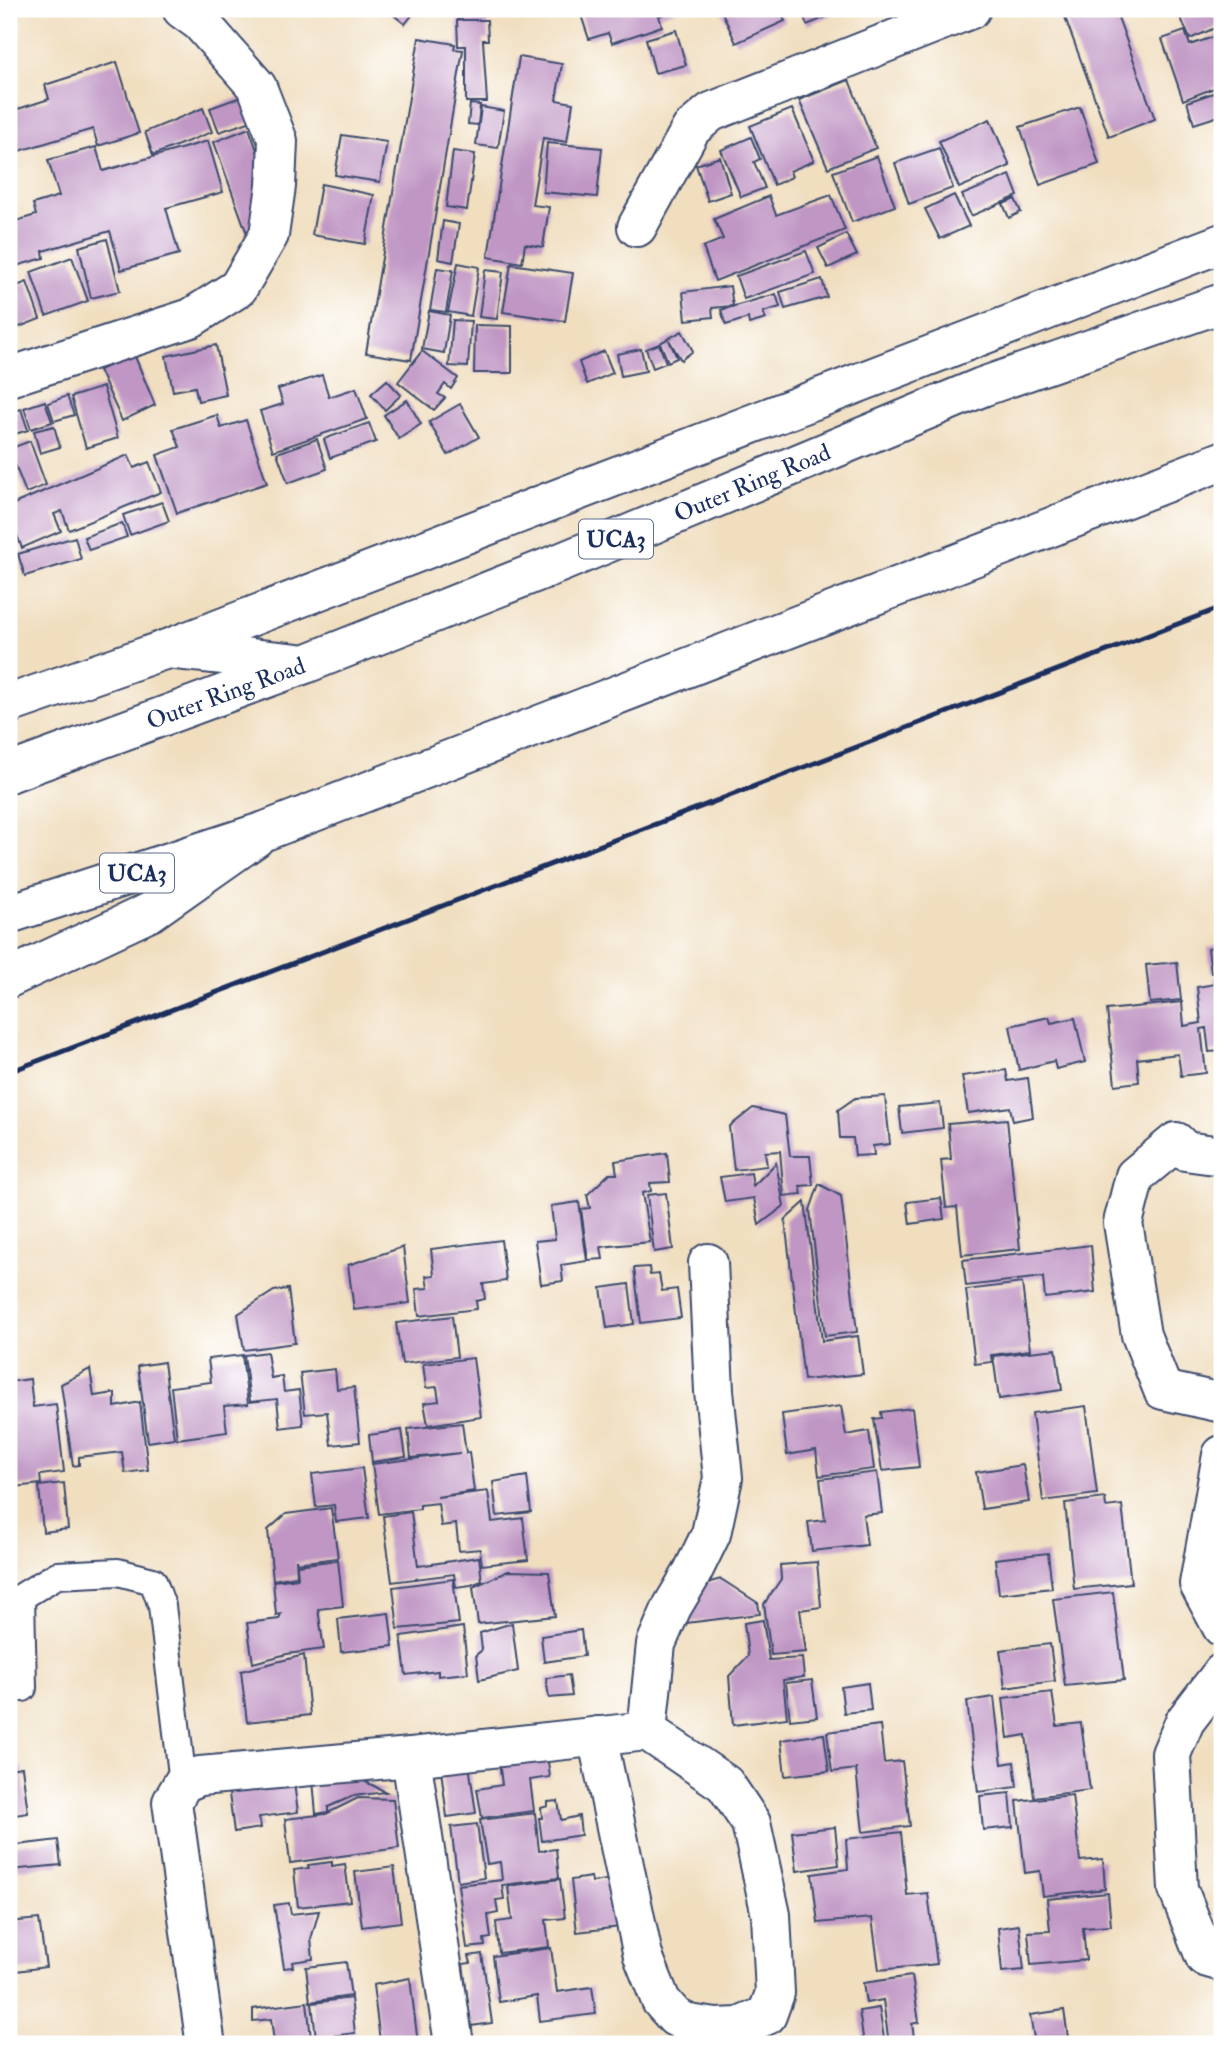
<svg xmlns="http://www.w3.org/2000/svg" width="1231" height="2053" viewBox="0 0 1231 2053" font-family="'IM FELL Double Pica',serif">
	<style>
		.building { fill: #c096c4 }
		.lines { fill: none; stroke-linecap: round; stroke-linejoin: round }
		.lane-casing { stroke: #3b496d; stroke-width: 30 }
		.street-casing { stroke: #3b496d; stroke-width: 42 }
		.secondary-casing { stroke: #3b496d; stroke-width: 42 }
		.primary-casing { stroke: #3b496d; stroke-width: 42 }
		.lane { stroke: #fff; stroke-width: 26 }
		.street { stroke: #fff; stroke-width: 38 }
		.secondary { stroke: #fff; stroke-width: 38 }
		.primary { stroke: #fff; stroke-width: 38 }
		.rail { stroke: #1b2f5e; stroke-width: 5 }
		.labels { text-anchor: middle; stroke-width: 6; stroke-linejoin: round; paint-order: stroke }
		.shield { fill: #fff; stroke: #5f6d8e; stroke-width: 2 }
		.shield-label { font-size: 23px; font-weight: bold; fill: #1b2f5e }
		.street-label { font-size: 24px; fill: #1b2f5e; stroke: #fff }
	</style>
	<rect width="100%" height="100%" fill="#fff"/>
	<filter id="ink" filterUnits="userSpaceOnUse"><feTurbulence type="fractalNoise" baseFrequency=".0143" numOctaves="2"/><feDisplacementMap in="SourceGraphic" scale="14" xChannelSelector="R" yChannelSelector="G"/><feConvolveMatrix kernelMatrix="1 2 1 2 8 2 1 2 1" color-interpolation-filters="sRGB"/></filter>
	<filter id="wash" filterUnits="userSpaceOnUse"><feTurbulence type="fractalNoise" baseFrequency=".00686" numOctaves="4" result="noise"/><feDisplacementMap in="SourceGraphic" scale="28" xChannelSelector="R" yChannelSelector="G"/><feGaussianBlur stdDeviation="1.57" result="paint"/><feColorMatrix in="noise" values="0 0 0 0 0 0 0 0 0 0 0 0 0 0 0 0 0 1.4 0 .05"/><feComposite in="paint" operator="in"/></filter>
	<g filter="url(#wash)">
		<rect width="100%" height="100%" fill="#f0debf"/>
		<g id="blocks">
			<!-- building -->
			<g class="building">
				<path d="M386 9H417L405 24Z"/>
				<path d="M579 9H679L659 16 662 26 612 43 608 33 589 39Z"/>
				<path d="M724 9H779L785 21 736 43 721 10Z"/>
				<path d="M801 9H832L834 14 807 25Z"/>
				<path d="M1062 9H1115L1155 119 1109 137Z"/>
				<path d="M1177 9H1222V25L1190 39Z"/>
				<path d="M457 20H487L488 40H483L487 102H466V46H458Z"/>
				<path d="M676 30 686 65 655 73 646 39Z"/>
				<path d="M1185 31 1190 45 1222 34V85L1183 100 1162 39Z"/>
				<path d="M419 38 455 44 454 49 463 50 411 360 366 353Z"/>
				<path d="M519 57 562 64 556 100 573 103 567 142 543 138 532 205 549 207 543 247 525 244 522 263 488 257Z"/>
				<path d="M117 62 139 133 98 146 93 129 9 154V103L12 111 49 99 45 85Z"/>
				<path d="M849 80 876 148 828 168 799 100Z"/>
				<path d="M1222 90V115L1194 124 1187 102Z"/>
				<path d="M249 94 258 119 219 132 210 108Z"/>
				<path d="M470 104 480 105 478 125 468 124Z"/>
				<path d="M481 107 504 111 498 148 476 145Z"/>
				<path d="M1080 107 1099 164 1040 185 1020 127Z"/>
				<path d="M203 108 212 132 153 155 145 132Z"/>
				<path d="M792 109 814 161 790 171 792 177 774 185 750 126Z"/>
				<path d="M990 119 1010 166 959 188 939 141Z"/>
				<path d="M249 128 269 184 263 225 246 231 214 142Z"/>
				<path d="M342 135 387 142 380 182 335 175Z"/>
				<path d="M751 137 760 159 754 162 765 188 741 197 721 150Z"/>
				<path d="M208 141 223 192 166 208 179 254 121 270 110 231 43 251 44 258 9 268V223L36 215 33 204 59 196 48 160 96 147 103 171Z"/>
				<path d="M547 143 602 148 597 197 543 192Z"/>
				<path d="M939 148 953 188 909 204 895 163Z"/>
				<path d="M453 151 475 154 467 210 446 207Z"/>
				<path d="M877 156 895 206 852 222 833 172Z"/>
				<path d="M720 157 731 193 708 201 696 165Z"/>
				<path d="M1010 175 1018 196 971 216 962 195Z"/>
				<path d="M321 184 374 195 365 244 312 235Z"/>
				<path d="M831 195 845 230 715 281 703 247 723 239 714 219 769 196 776 215Z"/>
				<path d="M954 195 969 226 940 239 925 209Z"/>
				<path d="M1015 199 1021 212 1009 218 1003 204Z"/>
				<path d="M443 221 459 224 453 262 438 259Z"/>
				<path d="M846 234 857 255 828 268 818 248Z"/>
				<path d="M107 239 120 291 91 298 79 247Z"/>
				<path d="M806 251 815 274 744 299 736 276Z"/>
				<path d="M72 257 88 301 46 316 31 272Z"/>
				<path d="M458 263 479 267 471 316 448 312Z"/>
				<path d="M511 264 573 273 565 321 503 312Z"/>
				<path d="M437 268 453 270 446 312 430 310Z"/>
				<path d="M485 270 503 272 497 319 479 317Z"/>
				<path d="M822 279 827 297 785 309 780 292Z"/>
				<path d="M27 282 40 319 9 331V289Z"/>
				<path d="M730 286 733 306 712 308 713 317 686 320 683 292Z"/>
				<path d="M776 294 780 307 763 312 766 319 749 324 748 318 726 325 721 310Z"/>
				<path d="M429 311 450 315 444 353 422 349Z"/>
				<path d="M453 320 471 321 468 367 449 366Z"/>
				<path d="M475 325 512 326V373H474Z"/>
				<path d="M682 331 693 351 681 360 669 340 677 358 668 362 660 343Z"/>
				<path d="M659 344 666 363 653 368 646 349Z"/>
				<path d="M216 345 226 395 198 401 195 387 173 391 166 356Z"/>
				<path d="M641 349 646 371 621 376 617 354Z"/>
				<path d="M422 351 458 378 451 389 445 384 438 394 445 398 434 410 398 382Z"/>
				<path d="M604 351 613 373 587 384 579 362Z"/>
				<path d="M134 354 155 405 122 421 99 370Z"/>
				<path d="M322 375 329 397 356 388 367 419 273 451 260 411 283 404 278 389Z"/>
				<path d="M387 380 401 395 385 410 371 394Z"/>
				<path d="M103 387 118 438 86 448 71 397Z"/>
				<path d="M67 396 74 415 54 421 48 403Z"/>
				<path d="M407 400 421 424 399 439 384 415Z"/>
				<path d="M45 401 52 422 31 429 24 408Z"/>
				<path d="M460 404 479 437 448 455 429 422Z"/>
				<path d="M21 409 28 430 9 436V413Z"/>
				<path d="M217 415 221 428 246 420 267 483 177 513 157 455 180 447 173 429Z"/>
				<path d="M369 423 376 442 330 458 324 439Z"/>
				<path d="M54 426 60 447 40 453 34 431Z"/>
				<path d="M317 439 327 469 288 483 277 453Z"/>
				<path d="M30 441 46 485 26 493 9 449Z"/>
				<path d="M128 455 134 468 149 462 161 492 69 530 62 511 54 514 61 531 22 548 9 515V506Z"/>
				<path d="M162 502 169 521 130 535 123 515Z"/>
				<path d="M122 523 127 537 89 550 84 537Z"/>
				<path d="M75 537 81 559 25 576 18 554Z"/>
				<path d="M1222 945V972L1211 973 1208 948Z"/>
				<path d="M1177 962 1181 1000 1150 1003 1146 965Z"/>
				<path d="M1222 976V1051L1209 1052 1206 1028 1201 1029 1206 1073 1181 1076 1178 1054 1137 1059 1139 1082 1115 1085 1107 1010 1182 1002 1184 1026 1201 1023 1197 987 1215 984 1214 978Z"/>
				<path d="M1049 1017 1051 1023 1075 1018 1085 1062 1056 1069 1054 1061 1019 1070 1010 1026Z"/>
				<path d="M1006 1070 1008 1081 1028 1078 1033 1117 1013 1121 1010 1107 968 1113 962 1076Z"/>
				<path d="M885 1096 890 1144 873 1146 874 1155 855 1156 853 1138H840L838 1110 855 1098Z"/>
				<path d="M940 1103 943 1128 902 1133 899 1107Z"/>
				<path d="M753 1108 785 1115 790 1156H810L813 1185 800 1186 802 1194 784 1196 780 1151 765 1152 767 1166 734 1170 729 1127Z"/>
				<path d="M1007 1119 1020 1249 962 1255 957 1207 946 1208 941 1160 951 1159 948 1124Z"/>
				<path d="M667 1153 670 1182 650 1183 651 1191 642 1193 650 1242 601 1247 603 1259 588 1260 581 1209 590 1208 587 1195 609 1174H617L615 1161Z"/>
				<path d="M776 1163 784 1206 759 1225 754 1198 725 1202 720 1177 751 1173 753 1186Z"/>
				<path d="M819 1184 841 1196 857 1332 825 1336 810 1210Z"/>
				<path d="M666 1193 673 1249 654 1252 647 1195Z"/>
				<path d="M941 1198 944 1219 910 1224 907 1202Z"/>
				<path d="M579 1202 587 1261 561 1265 563 1281 541 1284 535 1241 555 1239 551 1206Z"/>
				<path d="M805 1202 822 1341 858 1336 863 1374 804 1380 785 1220Z"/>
				<path d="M501 1240 506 1281 483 1284 485 1299 476 1301 477 1309 419 1316 416 1289 428 1288 426 1276 434 1275 431 1249Z"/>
				<path d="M1091 1245 1095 1292 1045 1298 1043 1277 966 1286 963 1260Z"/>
				<path d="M403 1247 410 1303 354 1310 348 1265Z"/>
				<path d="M649 1267 650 1275 659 1274 662 1291 677 1289 681 1318 641 1323 634 1268Z"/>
				<path d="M1022 1283 1030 1350 991 1355 992 1362 975 1364 966 1290Z"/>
				<path d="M629 1284 634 1324 607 1328 601 1288Z"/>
				<path d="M288 1289 295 1343 244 1350 238 1314 274 1291Z"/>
				<path d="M452 1316 457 1357 402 1364 396 1323Z"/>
				<path d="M1056 1349 1062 1390 999 1399 993 1356Z"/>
				<path d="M267 1352 271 1378 282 1376 284 1392 299 1390 303 1425 280 1428 277 1399 250 1402 244 1355Z"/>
				<path d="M242 1355 248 1404 224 1406 227 1432 177 1439 171 1387 211 1382 208 1359Z"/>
				<path d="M473 1358 481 1417 428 1425 424 1403 439 1401 437 1387 426 1388 423 1364Z"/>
				<path d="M164 1362 174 1438 148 1442 138 1366Z"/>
				<path d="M90 1369 94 1396 115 1393V1407L140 1402 148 1470 125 1473 122 1452 79 1457V1465L73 1466 61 1384Z"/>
				<path d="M335 1369 337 1389 354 1387 360 1442 331 1445 327 1412 305 1414 300 1373Z"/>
				<path d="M30 1379 33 1407 56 1404 64 1472 40 1475 41 1484 14 1487 9 1439V1382Z"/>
				<path d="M841 1406 846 1435 869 1431 874 1469 819 1476 816 1450 787 1455 782 1414Z"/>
				<path d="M1086 1406 1097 1494 1043 1501 1032 1413Z"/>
				<path d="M912 1408 919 1467 882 1471 874 1419 882 1418 881 1412Z"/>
				<path d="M462 1423 466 1453 469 1452 474 1491 437 1497 488 1491 492 1522 523 1518 528 1560 482 1565 480 1549 459 1551 456 1524 441 1526 438 1503 420 1505V1509L379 1514 372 1464 460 1453 411 1458 408 1429Z"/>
				<path d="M402 1430 406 1457 372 1462 369 1435Z"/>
				<path d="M1023 1465 1029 1502 982 1509 976 1472Z"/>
				<path d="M362 1468 369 1518 336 1522 334 1505 316 1507 312 1474Z"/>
				<path d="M877 1472 882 1513 863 1515 867 1545 812 1551 808 1522 825 1520 820 1479Z"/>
				<path d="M527 1476 531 1512 497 1516 493 1482Z"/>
				<path d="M64 1483 68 1529 43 1532 39 1486Z"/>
				<path d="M1105 1498 1106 1507 1122 1505 1131 1583 1074 1589 1065 1503Z"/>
				<path d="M331 1508 338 1558 297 1563 296 1559 297 1576 273 1580 268 1530 286 1514Z"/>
				<path d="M411 1512 418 1566 479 1557 482 1581 471 1585 456 1587 454 1574 392 1582 383 1516Z"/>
				<path d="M1048 1553 1052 1588 999 1594 995 1559Z"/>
				<path d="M338 1560 343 1606 318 1609 324 1649 287 1654 253 1663 247 1623 279 1619 281 1614 276 1615 273 1581 298 1578 297 1565Z"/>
				<path d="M817 1562 821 1607 800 1610 806 1652 771 1655 764 1604 781 1579 780 1565Z"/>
				<path d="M508 1571 549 1572 555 1616 478 1624 473 1587Z"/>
				<path d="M453 1579 459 1623 398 1629 393 1587Z"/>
				<path d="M721 1579 758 1603 760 1614 678 1624 688 1588Z"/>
				<path d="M1113 1592 1124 1680 1065 1686 1053 1599Z"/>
				<path d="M389 1613 393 1646 341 1652 338 1619Z"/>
				<path d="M763 1620 769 1660 802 1658 804 1677 783 1680 787 1718 733 1725 729 1676 748 1656 744 1623Z"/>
				<path d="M512 1623 518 1671 479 1680 476 1655 482 1650 480 1633Z"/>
				<path d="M463 1627 468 1673 438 1676V1671L406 1675 401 1636Z"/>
				<path d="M581 1630 584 1656 544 1662 541 1636Z"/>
				<path d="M1050 1644 1055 1681 1005 1688 1000 1650Z"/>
				<path d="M304 1655 310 1715 247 1722 241 1671Z"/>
				<path d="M569 1675 572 1696 549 1698 546 1678Z"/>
				<path d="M812 1680 817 1717 790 1720 786 1683Z"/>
				<path d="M868 1683 871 1710 844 1713 841 1687Z"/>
				<path d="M1052 1692 1057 1726 1081 1723 1090 1790 1034 1797 1026 1735 1008 1738 1003 1698Z"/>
				<path d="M994 1697 1002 1764 1014 1762 1017 1787 978 1792 967 1701Z"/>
				<path d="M880 1725 884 1763 902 1761 910 1826 863 1832 856 1769 832 1772 827 1732Z"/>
				<path d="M824 1734 829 1771 785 1776 781 1740Z"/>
				<path d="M546 1747 550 1777 530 1780 534 1811 482 1818 477 1789 502 1785 498 1753Z"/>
				<path d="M468 1758 476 1813 447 1817 440 1762Z"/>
				<path d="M22 1767 28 1813 9 1816V1769Z"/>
				<path d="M292 1769 298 1812 259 1817 261 1828 234 1832 228 1786Z"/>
				<path d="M352 1775 386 1792 353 1796 328 1807V1812L316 1814 313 1780Z"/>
				<path d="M1010 1793 1013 1827 983 1830 980 1796Z"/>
				<path d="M1072 1795 1080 1861 1103 1859 1105 1889 1043 1896 1040 1871 1025 1873 1017 1801Z"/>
				<path d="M358 1798 393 1799 399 1848 290 1863 285 1819 326 1814Z"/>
				<path d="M558 1801 561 1820 579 1816 581 1835 542 1841 539 1818H542L541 1808 548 1806V1802Z"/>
				<path d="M535 1813 539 1851 556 1849 559 1878 502 1885 504 1899 496 1900 498 1913 488 1915 491 1938 484 1939 485 1946 467 1948 458 1885 502 1880 500 1862 487 1864 480 1820Z"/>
				<path d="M477 1824 484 1878 458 1882 451 1827Z"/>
				<path d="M835 1827 839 1865 797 1871 792 1832Z"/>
				<path d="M901 1832 907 1895 928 1893 937 1964 879 1970 872 1918 818 1923 812 1874 848 1869 846 1839Z"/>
				<path d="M58 1840 61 1865 10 1870 9 1846Z"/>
				<path d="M332 1862V1866L345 1864 350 1901 298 1907 294 1870 309 1868 308 1865Z"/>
				<path d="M394 1867 401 1922 362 1927 355 1872Z"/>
				<path d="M591 1877 592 1882 614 1879 620 1927 577 1932 571 1880Z"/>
				<path d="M560 1879 565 1918 546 1920 549 1947 499 1953 496 1922 512 1920 508 1886Z"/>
				<path d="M1108 1893 1111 1926 1083 1928 1086 1960 1031 1965 1028 1932 1050 1931 1047 1899Z"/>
				<path d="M289 1903 291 1914 319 1911 311 1939 313 1959 292 1962 293 1967 284 1968 274 1905Z"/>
				<path d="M39 1919 46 1967 9 1972V1922Z"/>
				<path d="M1019 1925 1024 1970 1002 1972 998 1928Z"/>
				<path d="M551 1948 557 1992 592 1987 596 2014 540 2021 537 1996 499 2002 493 1956Z"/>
				<path d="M482 1954 492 2023 471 2026 463 1964 471 1963 469 1956Z"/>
				<path d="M346 1962 351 1996 310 2002 306 1967Z"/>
				<path d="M912 1976 919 2022 912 2024 915 2044H889L883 2000 866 2003 863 1983Z"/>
				<path d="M410 1978 418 2044H393L380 2041 373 1985Z"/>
				<path d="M351 1998 355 2033 316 2038 312 2003Z"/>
				<path d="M307 2002 311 2038 274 2042 271 2019 253 2021V2009Z"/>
				<path d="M879 2008 885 2044H864L859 2011Z"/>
				<path d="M1064 2010 1069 2044H1035L1030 2015Z"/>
			</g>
		</g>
	</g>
	<g filter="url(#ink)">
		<use href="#blocks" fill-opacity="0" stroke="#3b496d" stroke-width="2"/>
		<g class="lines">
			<defs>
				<path id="lane" d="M23 1688 21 1597 57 1575 118 1572 153 1581 162 1606 183 1783"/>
				<g id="street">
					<path d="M637 227 691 129 711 112 971 9"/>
					<path d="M9 377 191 318 238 288 269 235 276 186 278 141 257 87 200 22 182 9"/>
					<path d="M1222 1156 1185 1151 1176 1142 1135 1176 1123 1223 1141 1335 1163 1390 1222 1403"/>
					<path d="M1222 1455 1199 1584 1222 1627"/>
					<path d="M1222 1673 1185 1721 1171 1754 1178 1889 1205 1957 1222 1962"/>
					<path d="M597 1736 643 1956 661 2001 675 2017 689 2024 716 2028 739 2027 767 2015 775 1993 771 1915 751 1823 725 1784 647 1731"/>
					<path d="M411 1757 454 2044"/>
					<path d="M205 2039 172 1802 183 1783 200 1776 411 1757 647 1731 656 1644 672 1607 691 1575 711 1534 723 1478 714 1391 708 1263"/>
				</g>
				<g id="secondary">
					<path d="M9 704 167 649 1222 243"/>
					<path d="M9 978 150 912 255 838"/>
				</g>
				<g id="primary">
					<path d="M167 649 297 663"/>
					<path id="s1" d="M9 773 305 664 562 562 982 387 1222 303"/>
					<path d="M9 914 265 831 1222 461"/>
				</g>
			</defs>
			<!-- lane casing -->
			<use href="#lane" class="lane-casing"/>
			<!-- street casing -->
			<use href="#street" class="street-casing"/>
			<!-- secondary casing -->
			<use href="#secondary" class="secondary-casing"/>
			<!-- primary casing -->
			<use href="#primary" class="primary-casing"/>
			<!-- lane -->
			<use href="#lane" class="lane"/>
			<!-- street -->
			<use href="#street" class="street"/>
			<!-- secondary -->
			<use href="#secondary" class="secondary"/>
			<!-- primary -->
			<use href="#primary" class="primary"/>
			<!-- rail -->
			<path class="rail" d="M9 1072 1222 607"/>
		</g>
	</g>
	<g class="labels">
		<!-- shield labels -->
		<g class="shield">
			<rect x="579" y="519.5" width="74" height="39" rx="5"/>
			<rect x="100" y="853.5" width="74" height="39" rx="5"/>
		</g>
		<g class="shield-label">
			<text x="616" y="547">UCA3</text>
			<text x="137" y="881">UCA3</text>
		</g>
		<!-- street labels -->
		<g class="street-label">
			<text dy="8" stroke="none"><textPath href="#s1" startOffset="798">Outer Ring Road</textPath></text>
			<text dy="8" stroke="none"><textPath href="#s1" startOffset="231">Outer Ring Road</textPath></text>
		</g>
	</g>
	<!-- margin -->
	<rect width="1231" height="2053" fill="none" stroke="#fff" stroke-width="35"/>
</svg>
